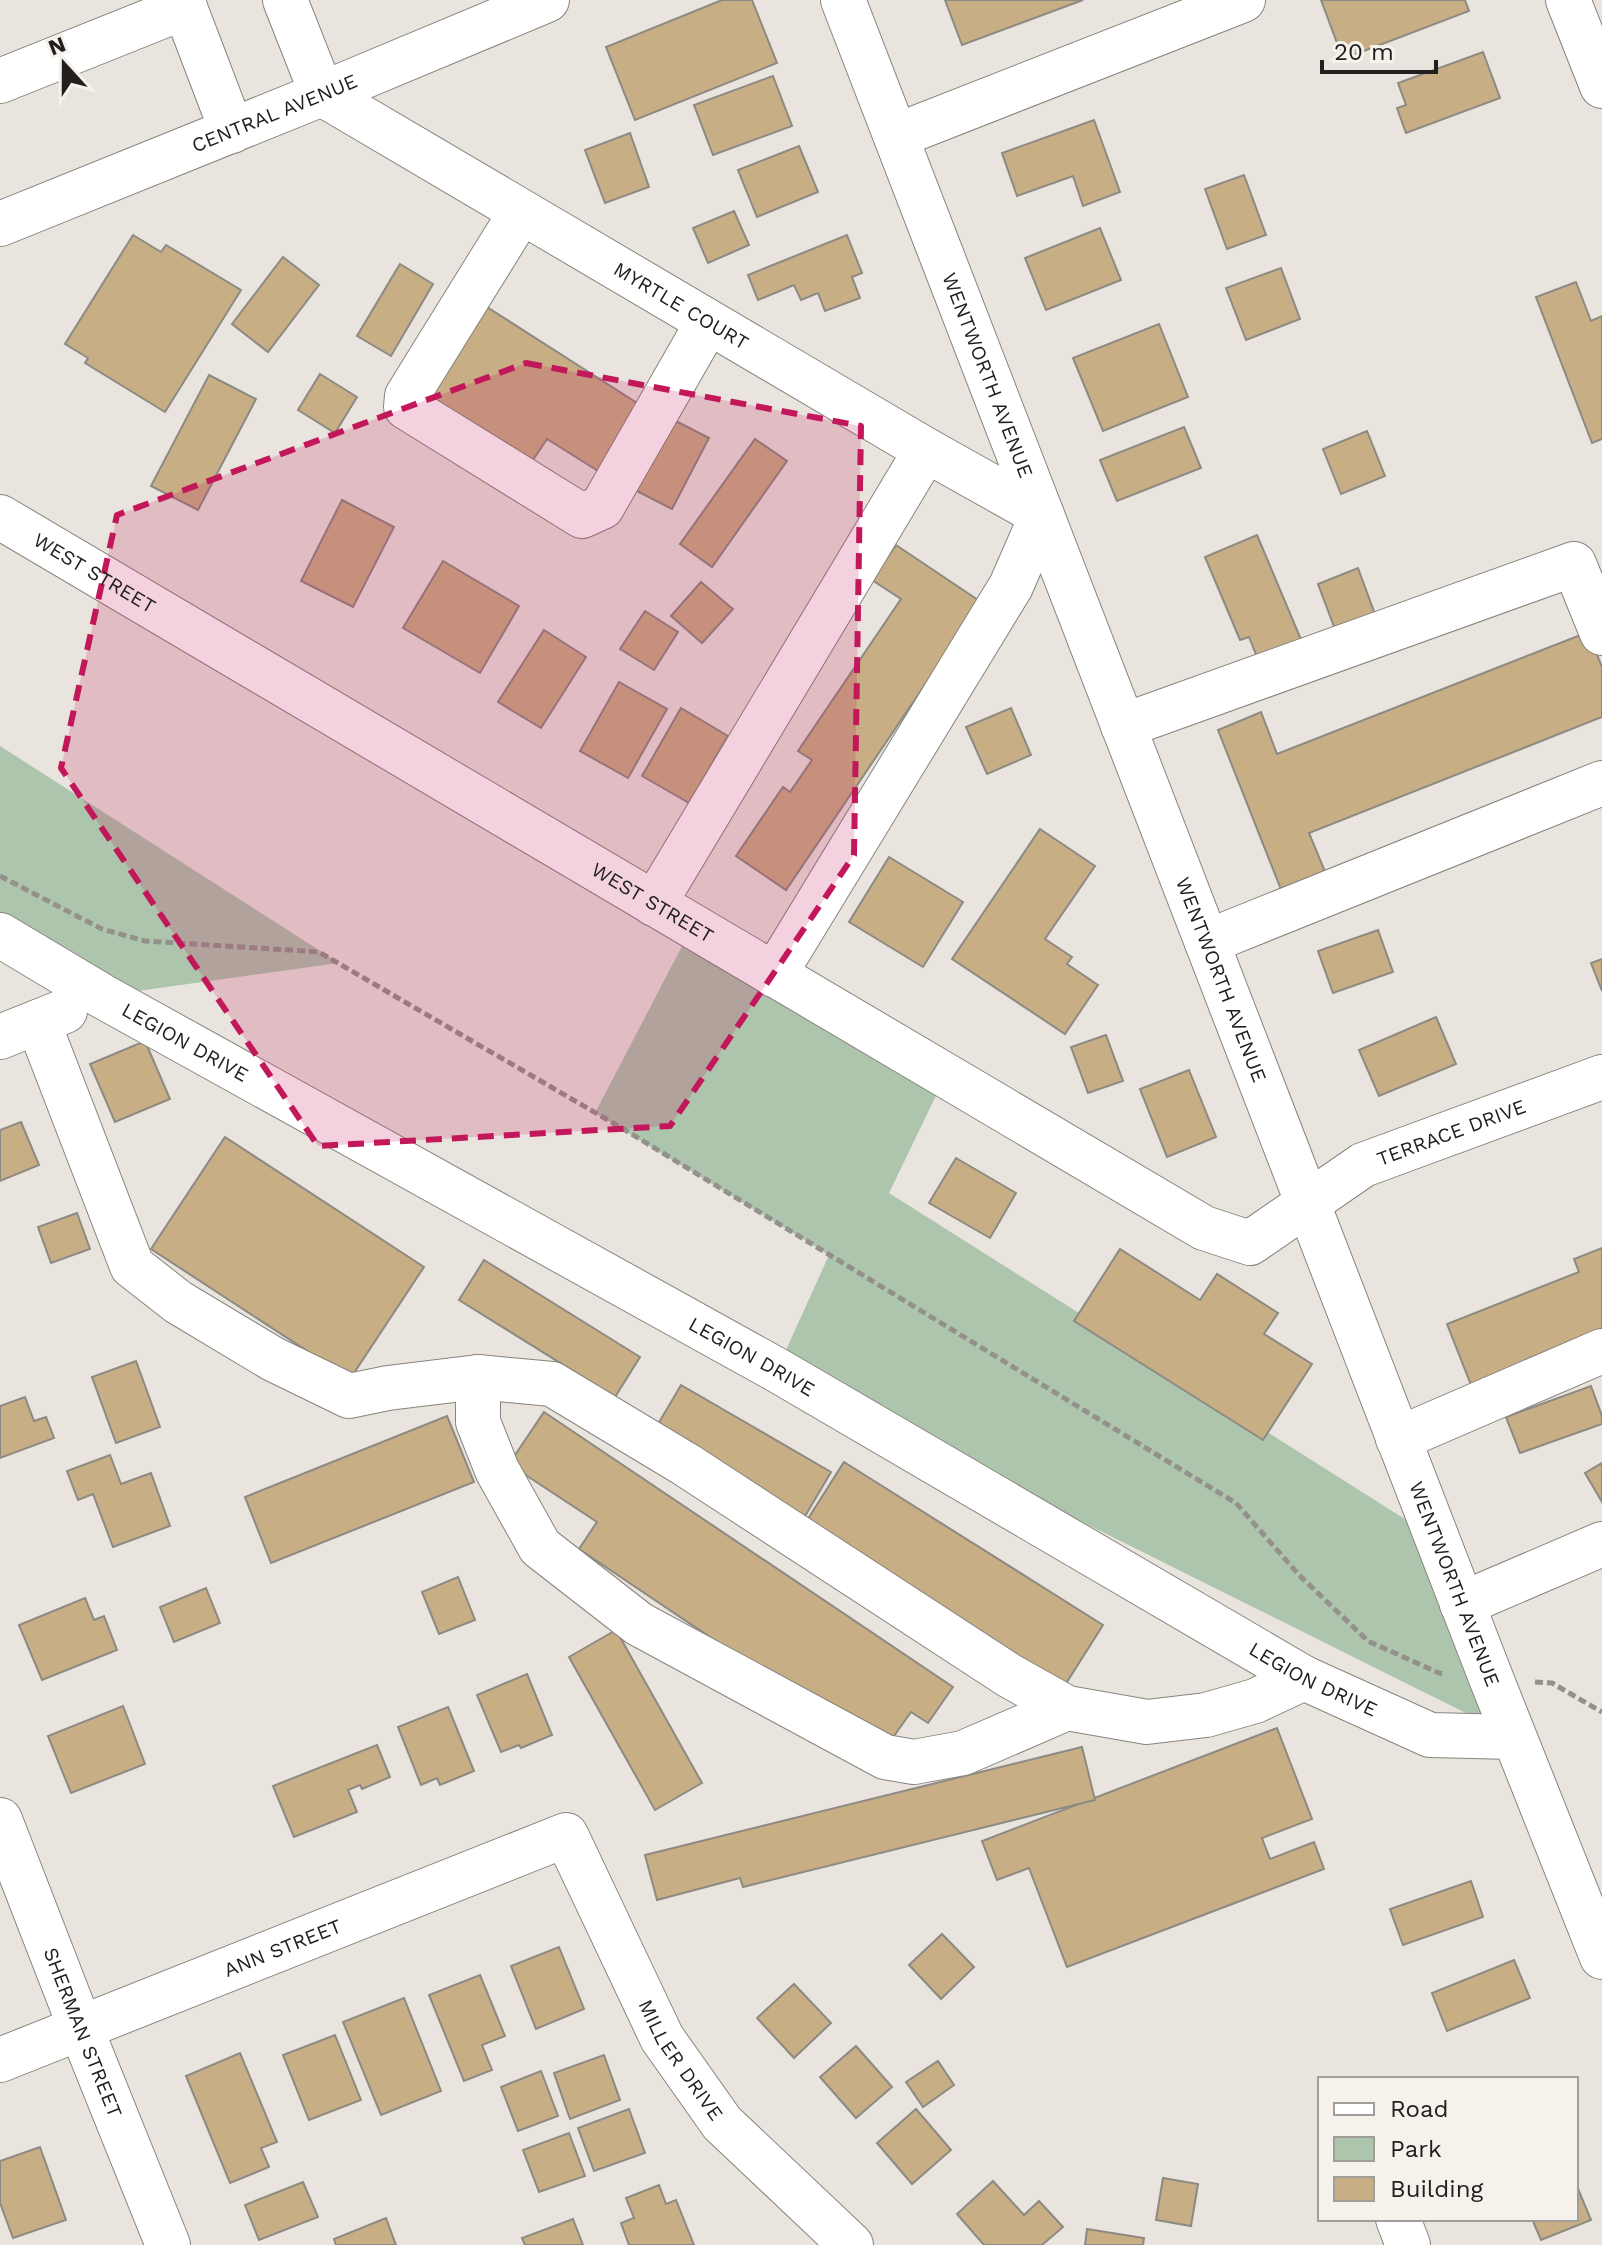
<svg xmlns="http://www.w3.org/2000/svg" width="1602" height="2245" viewBox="0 0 1602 2245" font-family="'Work Sans',sans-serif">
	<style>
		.green { fill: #aec5ad }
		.building { fill: #c7ae85; stroke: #8d8983; stroke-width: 2 }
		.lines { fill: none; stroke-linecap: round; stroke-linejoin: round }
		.minor-casing { stroke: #88847e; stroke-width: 46 }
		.path { stroke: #94918c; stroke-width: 5; stroke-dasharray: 8 4; stroke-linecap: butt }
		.minor { stroke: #fff; stroke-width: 44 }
		.marked { fill: #c2185b; fill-opacity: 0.2; stroke: #c2185b; stroke-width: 6; stroke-dasharray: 16 10; stroke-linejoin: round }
		.labels { text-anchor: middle; stroke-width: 6; stroke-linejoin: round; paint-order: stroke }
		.street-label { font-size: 20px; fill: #22201e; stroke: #f6f2eb }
	</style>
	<rect width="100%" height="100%" fill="#e9e5de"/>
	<!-- green -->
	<g class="green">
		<path d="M0 746 339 963 102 996 0 935Z"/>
		<path d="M692 927 945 1077 889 1193 1438 1540 1514 1737 777 1370 829 1255 595 1113Z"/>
	</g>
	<!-- building -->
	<g class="building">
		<path d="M722 0H752L777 63 635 120 606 47Z"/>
		<path d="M945 0H1083L962 45Z"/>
		<path d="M1321 0H1465L1469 11 1343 59Z"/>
		<path d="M1483 52 1500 98 1406 133 1397 108 1406 105 1398 83Z"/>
		<path d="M773 76 792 126 713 155 694 105Z"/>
		<path d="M1094 120 1120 192 1083 206 1073 176 1017 196 1002 153Z"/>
		<path d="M630 133 649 187 605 203 585 150Z"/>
		<path d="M799 146 818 192 757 217 738 170Z"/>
		<path d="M1244 175 1266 235 1227 249 1205 189Z"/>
		<path d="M734 211 749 245 708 263 693 228Z"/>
		<path d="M1100 228 1121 280 1046 310 1025 258Z"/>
		<path d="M133 235 161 252 166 245 241 290 165 412 85 363 88 358 65 344Z"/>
		<path d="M847 235 862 273 852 277 860 298 825 311 818 293 801 300 794 285 758 300 748 275Z"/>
		<path d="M283 257 319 285 268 352 232 324Z"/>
		<path d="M400 264 433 284 391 356 357 336Z"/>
		<path d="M1281 268 1300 319 1246 340 1226 288Z"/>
		<path d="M1576 282 1591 321 1602 316V439L1592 443 1536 297Z"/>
		<path d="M476 300 648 410 606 476 547 439 527 469 413 397Z"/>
		<path d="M1159 324 1188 397 1103 431 1073 358Z"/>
		<path d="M320 374 357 397 335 433 298 410Z"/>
		<path d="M209 375 256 399 198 510 151 486Z"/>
		<path d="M666 416 709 438 672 509 629 487Z"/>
		<path d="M1184 427 1201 468 1117 501 1100 460Z"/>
		<path d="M1367 431 1385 476 1341 494 1323 449Z"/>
		<path d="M755 439 787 461 712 567 680 544Z"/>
		<path d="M342 500 394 527 353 607 301 581Z"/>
		<path d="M1257 535 1305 649 1261 667 1249 637 1240 640 1205 557Z"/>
		<path d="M896 545 981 602 786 890 736 856 783 787 790 792 812 760 798 751 901 599 872 580Z"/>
		<path d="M443 561 519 606 480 673 403 628Z"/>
		<path d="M1358 568 1376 617 1336 632 1318 584Z"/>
		<path d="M701 582 733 609 702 643 671 616Z"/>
		<path d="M645 611 678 632 654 670 620 649Z"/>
		<path d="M544 630 586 657 541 728 498 702Z"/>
		<path d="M1588 632 1602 667V717L1309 833 1326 874 1282 892 1218 730 1261 712 1277 754Z"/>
		<path d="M619 682 667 709 628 778 580 751Z"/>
		<path d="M681 708 728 736 689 803 642 776Z"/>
		<path d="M1011 708 1031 755 987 774 966 727Z"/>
		<path d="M1040 829 1095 866 1045 939 1072 957 1067 964 1098 985 1065 1034 952 959Z"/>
		<path d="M889 857 963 902 923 967 849 922Z"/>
		<path d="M1378 930 1393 972 1333 993 1318 951Z"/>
		<path d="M1602 959V991L1591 963Z"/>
		<path d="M1436 1017 1456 1064 1379 1096 1359 1050Z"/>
		<path d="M1106 1035 1123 1081 1088 1093 1071 1047Z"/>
		<path d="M145 1041 170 1099 115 1122 90 1064Z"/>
		<path d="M1189 1070 1216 1137 1167 1157 1140 1089Z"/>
		<path d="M21 1122 39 1165 0 1181V1130Z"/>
		<path d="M225 1137 424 1267 350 1379 151 1249Z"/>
		<path d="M956 1158 1016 1193 990 1238 929 1203Z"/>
		<path d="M77 1213 90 1249 51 1263 38 1227Z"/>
		<path d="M1602 1248V1344L1475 1395 1447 1324 1579 1272 1574 1259Z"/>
		<path d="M1120 1249 1200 1300 1217 1274 1278 1313 1264 1334 1312 1364 1263 1440 1074 1321Z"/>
		<path d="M484 1260 640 1357 615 1397 459 1300Z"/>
		<path d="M136 1361 160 1427 116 1443 92 1377Z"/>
		<path d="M681 1385 831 1472 804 1518 654 1431Z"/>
		<path d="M1591 1386 1602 1416V1424L1520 1453 1506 1417Z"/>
		<path d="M25 1397 34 1421 46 1417 54 1438 0 1458V1406Z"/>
		<path d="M544 1412 953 1687 928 1723 911 1712 882 1753 579 1549 597 1522 509 1464Z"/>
		<path d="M447 1416 474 1482 271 1563 245 1497Z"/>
		<path d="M110 1455 121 1484 151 1473 170 1526 113 1547 93 1494 78 1500 67 1471Z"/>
		<path d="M844 1462 1103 1625 1065 1685 806 1522Z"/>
		<path d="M1602 1463V1502L1585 1473Z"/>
		<path d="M458 1577 475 1620 439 1634 422 1592Z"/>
		<path d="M206 1588 220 1623 174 1642 160 1607Z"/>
		<path d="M85 1598 94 1620 104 1616 117 1650 42 1680 19 1625Z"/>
		<path d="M616 1630 702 1783 655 1810 569 1657Z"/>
		<path d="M527 1674 552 1735 521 1748 519 1745 501 1752 477 1695Z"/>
		<path d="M123 1706 145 1764 71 1793 48 1736Z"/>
		<path d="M448 1707 474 1771 440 1785 437 1778 421 1785 398 1727Z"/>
		<path d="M1277 1728 1312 1819 1262 1838 1270 1859 1314 1842 1324 1869 1067 1967 1029 1868 997 1880 982 1841Z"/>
		<path d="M377 1745 390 1777 362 1789 360 1785 348 1790 357 1812 294 1837 273 1786Z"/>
		<path d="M1082 1747 1095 1800 743 1887 740 1878 657 1900 645 1855Z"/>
		<path d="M1471 1881 1483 1917 1403 1945 1390 1909Z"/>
		<path d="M942 1934 974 1967 941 1999 909 1965Z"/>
		<path d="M559 1947 584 2009 536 2029 511 1966Z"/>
		<path d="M1514 1960 1530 1998 1447 2031 1432 1993Z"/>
		<path d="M480 1975 505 2036 482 2045 492 2070 464 2081 429 1995Z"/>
		<path d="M794 1984 831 2023 794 2058 757 2018Z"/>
		<path d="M404 1998 441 2091 381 2115 343 2022Z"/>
		<path d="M335 2035 361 2100 309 2120 283 2055Z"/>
		<path d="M856 2046 892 2087 856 2118 820 2077Z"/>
		<path d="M240 2053 277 2142 261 2148 269 2167 230 2183 186 2076Z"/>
		<path d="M604 2055 620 2100 570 2119 554 2073Z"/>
		<path d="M938 2061 954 2085 923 2107 906 2082Z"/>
		<path d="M541 2071 558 2116 518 2131 501 2087Z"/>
		<path d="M629 2109 645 2153 594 2171 578 2128Z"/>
		<path d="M916 2109 951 2150 912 2184 877 2143Z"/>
		<path d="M569 2133 585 2176 539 2192 523 2150Z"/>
		<path d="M40 2147 66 2220 13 2238 0 2203V2161Z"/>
		<path d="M1163 2178 1198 2184 1191 2226 1156 2220Z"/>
		<path d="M993 2181 1024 2215 1039 2201 1063 2227 1042 2245H984L957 2214Z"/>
		<path d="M303 2182 318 2217 259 2240 245 2205Z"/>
		<path d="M1576 2184 1591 2220 1541 2240 1532 2219H1576Z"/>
		<path d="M659 2185 666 2204 676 2200 694 2245H629L621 2223 634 2218 626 2198Z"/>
		<path d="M386 2218 396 2245H336L334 2239Z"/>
		<path d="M573 2219 583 2245H525L522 2238Z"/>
		<path d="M1087 2229 1144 2238 1143 2245H1085Z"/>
	</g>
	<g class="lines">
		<defs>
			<g id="minor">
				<path d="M182 0 232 131"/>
				<path id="s1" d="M285 0 322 94 926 450 1042 515 1011 586 774 975"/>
				<path id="s2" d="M843 0 1491 1678 1602 1957"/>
				<path d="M1568 0 1602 86"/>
				<path d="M0 81 185 7"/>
				<path d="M896 136 1243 0"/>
				<path d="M521 212 407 396 406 407 582 516 602 507 708 322"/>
				<path id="s3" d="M0 224 322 94 547 0"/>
				<path id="s4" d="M0 517 1204 1228 1250 1243 1363 1165 1602 1077"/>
				<path d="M1123 726 1574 564 1602 633"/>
				<path d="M654 904 926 450"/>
				<path id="s5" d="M0 935 102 996 777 1370 1304 1678 1430 1735 1514 1737"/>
				<path d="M1207 942 1602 783"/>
				<path d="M38 1022 132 1266 178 1302 273 1359 349 1396 388 1388 478 1377 552 1384 685 1464 1010 1676 1067 1708 1147 1722 1206 1715 1255 1701 1304 1678"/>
				<path d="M0 1037 65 1011"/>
				<path d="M478 1377V1422L497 1470 540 1547 639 1624 885 1757 914 1762 963 1753 1067 1708"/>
				<path d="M1398 1439 1602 1351"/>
				<path d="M1462 1604 1602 1544"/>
				<path id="s6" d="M0 1820 81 2029 168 2245"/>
				<path id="s7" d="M0 2060 566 1835 662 2038 722 2123 851 2245"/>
				<path d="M1398 2219 1408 2245"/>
			</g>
		</defs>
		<!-- minor casing -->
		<use href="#minor" class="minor-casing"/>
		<!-- path -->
		<g class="path">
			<path d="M0 876 102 929 145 941 319 952 625 1130 1236 1503 1299 1575 1368 1641 1439 1673 1445 1674"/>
			<path d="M1535 1682 1552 1683 1602 1712"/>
		</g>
		<!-- minor -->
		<use href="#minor" class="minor"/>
	</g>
	<!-- marked area -->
	<path class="marked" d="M526 363 861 426 854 855 670 1126 318 1146 61 768 117 515Z"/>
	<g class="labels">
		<!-- street labels -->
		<g class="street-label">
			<text dy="7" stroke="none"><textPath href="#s3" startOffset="296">CENTRAL AVENUE</textPath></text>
			<text dy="7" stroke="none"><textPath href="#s1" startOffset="518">MYRTLE COURT</textPath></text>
			<text dy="7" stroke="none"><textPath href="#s2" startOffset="402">WENTWORTH AVENUE</textPath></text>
			<text dy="7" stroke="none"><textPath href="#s4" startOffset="110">WEST STREET</textPath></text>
			<text dy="7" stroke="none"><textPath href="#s4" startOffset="758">WEST STREET</textPath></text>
			<text dy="7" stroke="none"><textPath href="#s2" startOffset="1050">WENTWORTH AVENUE</textPath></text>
			<text dy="7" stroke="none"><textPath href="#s5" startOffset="214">LEGION DRIVE</textPath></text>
			<text dy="7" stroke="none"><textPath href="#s4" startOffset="1678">TERRACE DRIVE</textPath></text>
			<text dy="7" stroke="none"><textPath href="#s5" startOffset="862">LEGION DRIVE</textPath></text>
			<text dy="7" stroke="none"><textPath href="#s2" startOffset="1698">WENTWORTH AVENUE</textPath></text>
			<text dy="7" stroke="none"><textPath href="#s5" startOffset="1510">LEGION DRIVE</textPath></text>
			<text dy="7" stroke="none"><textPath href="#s7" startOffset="304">ANN STREET</textPath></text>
			<text dy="7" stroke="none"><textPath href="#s6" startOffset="228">SHERMAN STREET</textPath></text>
			<text dy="7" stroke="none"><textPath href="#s7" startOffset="862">MILLER DRIVE</textPath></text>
		</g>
	</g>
	<!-- legend -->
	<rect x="1318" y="2077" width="260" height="144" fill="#f6f2eb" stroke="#a19e99" stroke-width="2"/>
	<rect x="1334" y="2103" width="40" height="12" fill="#ffffff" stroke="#a19e99" stroke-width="2"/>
	<text x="1390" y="2117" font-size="24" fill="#22201e">Road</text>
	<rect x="1334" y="2137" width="40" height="24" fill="#aec5ad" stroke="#a19e99" stroke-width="2"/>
	<text x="1390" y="2157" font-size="24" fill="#22201e">Park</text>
	<rect x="1334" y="2177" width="40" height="24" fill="#c7ae85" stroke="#a19e99" stroke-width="2"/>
	<text x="1390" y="2197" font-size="24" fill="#22201e">Building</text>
	<!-- north arrow -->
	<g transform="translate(64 64) rotate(339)" stroke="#f6f2eb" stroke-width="6" paint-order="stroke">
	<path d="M0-6L14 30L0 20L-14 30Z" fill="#22201e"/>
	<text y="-12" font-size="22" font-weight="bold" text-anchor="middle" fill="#22201e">N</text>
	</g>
	<!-- scale -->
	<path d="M1322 60v12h114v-12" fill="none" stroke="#22201e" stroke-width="4"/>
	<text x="1334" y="60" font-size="24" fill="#22201e" stroke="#f6f2eb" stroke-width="6" paint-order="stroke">20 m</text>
</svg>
